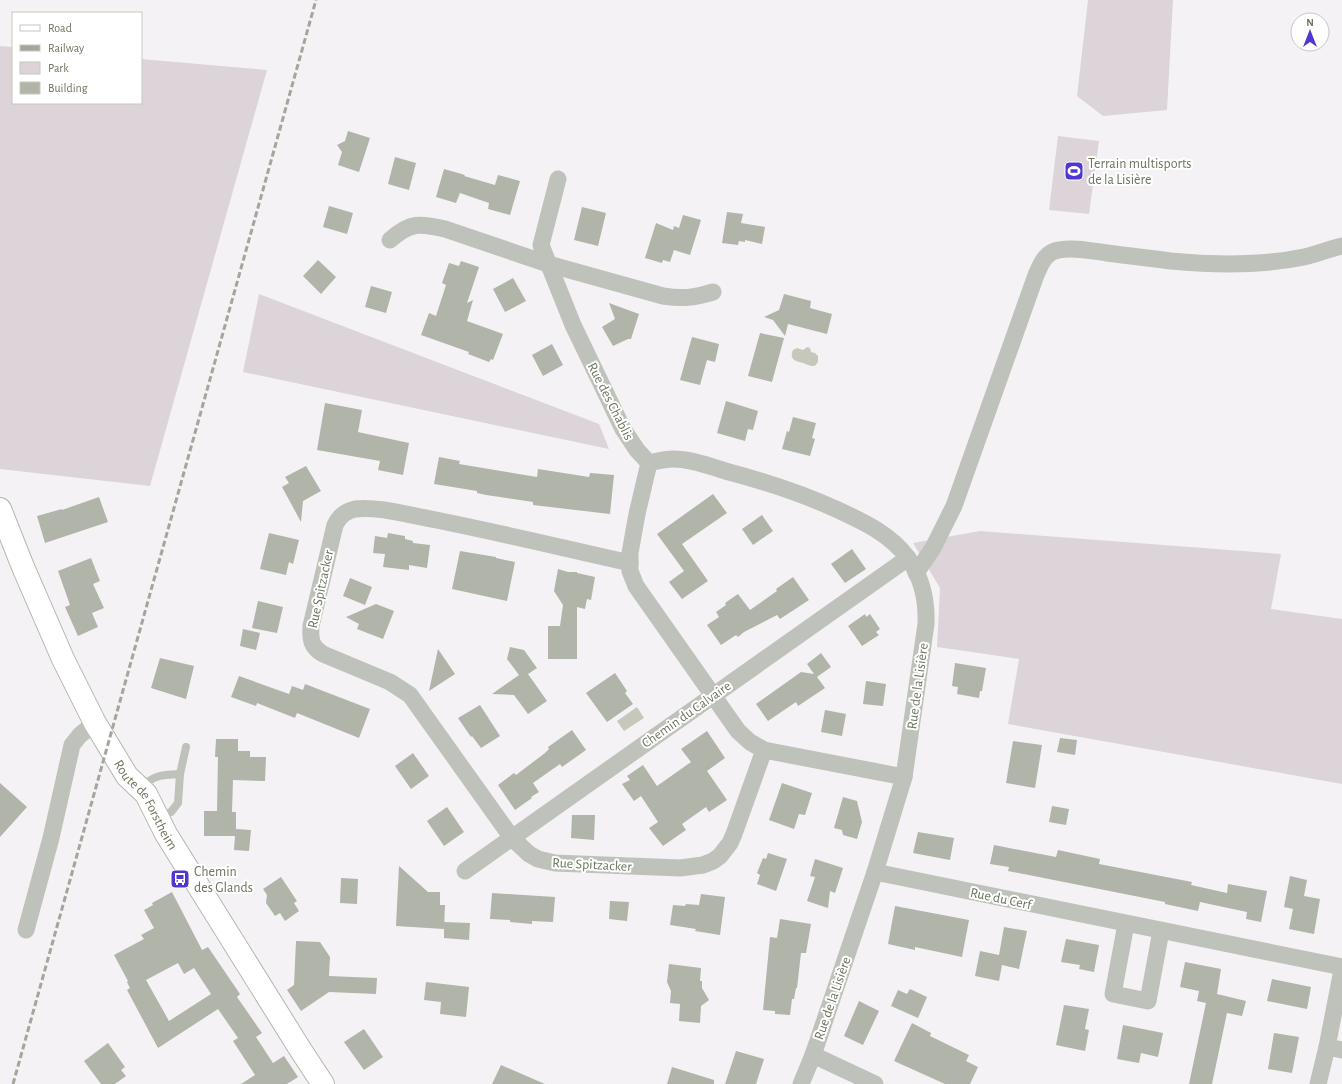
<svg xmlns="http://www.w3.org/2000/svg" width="1342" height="1084" viewBox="0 0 1342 1084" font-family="'Alegreya Sans',sans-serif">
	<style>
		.green { fill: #dcd4d8 }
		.water { fill: #c6c8bb }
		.building { fill: #b0b4a9; fill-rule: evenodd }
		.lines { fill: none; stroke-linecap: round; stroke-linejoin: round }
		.secondary-casing { stroke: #b3b7ad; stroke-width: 24 }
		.lane { stroke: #bfc2ba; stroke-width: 8 }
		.street { stroke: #bfc2ba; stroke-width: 17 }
		.secondary { stroke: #fff; stroke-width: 22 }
		.rail { stroke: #a2a69b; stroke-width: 3; stroke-dasharray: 6 3; stroke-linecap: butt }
		.labels { text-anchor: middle; stroke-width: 4; stroke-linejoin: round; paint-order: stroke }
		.poi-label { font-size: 14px; fill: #6d755e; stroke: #fff; text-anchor: start }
		.street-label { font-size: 14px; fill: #6d755e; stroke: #fff }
	</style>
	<rect width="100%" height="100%" fill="#f5f2f5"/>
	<!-- green -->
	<g class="green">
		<path d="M1088 0H1173L1167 110 1103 116 1077 96Z"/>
		<path d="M0 46 13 47V103H141V59L267 70 150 486 0 469Z"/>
		<path d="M1058 136 1099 141 1089 214 1049 210Z"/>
		<path d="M259 294 599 424 609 449 243 372Z"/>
		<path d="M980 531 1281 554 1271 609 1342 619V784L1008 724 1019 659 937 647 940 588 913 543Z"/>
	</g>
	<!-- water -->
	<g class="water">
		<path d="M807 347 810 348 811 352 815 353 818 356V362C816 364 816 366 813 366 810 366 806 364 803 363 795 361 789 359 793 350L797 348 803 350Z"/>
		<path d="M637 707 644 718 624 731 617 721Z"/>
	</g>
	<!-- building -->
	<g class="building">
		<path d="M348 131 370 138 359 172 338 165 342 152 337 145 345 141Z"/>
		<path d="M395 157 416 163 409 190 388 184Z"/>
		<path d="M444 169 465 175 464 176 495 185 498 175 520 181 510 215 488 209 489 203 460 193 456 203 436 197Z"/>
		<path d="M329 206 353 213 347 234 323 227Z"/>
		<path d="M582 207 606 213 598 246 574 240Z"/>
		<path d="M727 212 743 214 741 223 765 227 762 244 745 240V242L739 241 738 245 722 243Z"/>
		<path d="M683 215 701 220 690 255 674 250 670 262 663 260 662 263 645 258 656 223 673 230 674 226 679 228Z"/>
		<path d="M318 260 336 277 321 294 303 276Z"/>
		<path d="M461 261 479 267 467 303 473 300 467 321 503 334 493 360 491 359 489 362 468 354 469 352 421 335 429 313 436 316 446 285 442 283 449 263 459 266Z"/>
		<path d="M513 278 526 301 505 312 493 289Z"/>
		<path d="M371 286 392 292 386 313 365 307Z"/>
		<path d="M784 294 811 301 810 308 832 314 827 334 788 324 785 336 773 320 764 317 779 310Z"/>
		<path d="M609 303 639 314 631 339H628L613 346 602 327 615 319Z"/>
		<path d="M760 333 784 338 772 382 748 376Z"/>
		<path d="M692 337 719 344 715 362 707 360 700 385 680 380Z"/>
		<path d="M552 344 563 365 543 376 532 355Z"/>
		<path d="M726 401 758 411 753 430 748 429 745 441 717 433Z"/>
		<path d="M325 403 362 410 358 432 409 443 403 475 378 470 380 461 317 450Z"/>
		<path d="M793 417 816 423 812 438 815 439 810 456 782 449 787 431 789 432Z"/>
		<path d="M439 457 460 461 459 464 537 477 538 469 589 477 590 473 614 475 610 514 533 505V502L486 495 477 493V491L434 484Z"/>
		<path d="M306 466 321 491 303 501 301 522 282 487 289 483 285 477Z"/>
		<path d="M713 494 727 513 682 544 708 581 682 599 669 582 684 571 657 534Z"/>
		<path d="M99 497 108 522 45 543 37 516 62 509V510Z"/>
		<path d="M762 515 773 531 753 545 742 529Z"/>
		<path d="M269 533 299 540 293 564 289 562 286 575 260 569Z"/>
		<path d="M388 533 405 536V539L413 541V543L430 545 427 568 409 565V570L383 567 385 554 373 553 375 536 387 538Z"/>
		<path d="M852 549 866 569 845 583 831 564Z"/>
		<path d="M460 551 496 557V558L515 562 507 601 452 589Z"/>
		<path d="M91 558 100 581 93 584 104 608 92 613 98 627 78 636 65 607 70 605 58 571Z"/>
		<path d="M558 569 568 572H577V573L595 577 591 600 587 599 585 609 577 607V659H548V626H560L563 605 554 591Z"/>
		<path d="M793 577 809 600 780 619 777 615 744 632 738 637 736 635 721 645 707 625 719 617 716 612 726 605 725 603 738 594 750 610 777 591 776 589Z"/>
		<path d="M350 578 372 587 365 605 343 596Z"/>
		<path d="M258 601 283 607 277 633 252 628Z"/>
		<path d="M376 604 394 611 383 639 357 629 359 624 346 617Z"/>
		<path d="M865 614 866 617 870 614 880 629 876 632 879 635 862 646 848 626Z"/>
		<path d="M243 629 260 633 256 650 240 646Z"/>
		<path d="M510 647 524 650 537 668 528 674 547 701 528 714 514 695 492 694 519 675 507 659Z"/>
		<path d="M438 649 455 674 429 691Z"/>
		<path d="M821 653 831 667 817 677 825 688 798 706 796 702 768 721 756 704 801 672 814 674 807 664Z"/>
		<path d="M160 658 194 666 186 699 151 688Z"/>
		<path d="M955 663 986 668 982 691H980L979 698 957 694 958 687 952 686Z"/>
		<path d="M615 673 627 691 625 693 633 704 607 722 586 693Z"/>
		<path d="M239 676 289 694 292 686 303 690 305 684 370 709 359 738 297 713 295 718 257 703 256 706 231 697Z"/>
		<path d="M866 681 886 684 883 706 863 704Z"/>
		<path d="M480 705 500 736 481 748 472 736 471 737 458 718Z"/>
		<path d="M825 710 846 714 842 736 821 732Z"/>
		<path d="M572 730 586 750 562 767 560 764 533 783 539 792 531 797 532 798 515 810 498 785 514 773 516 775 545 753 549 749 548 747Z"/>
		<path d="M707 731 725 758 707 771 727 800 709 812 706 807 682 824 686 830 663 846 649 828 658 822 641 796 634 801 622 784 630 780 627 776 643 765 657 786 691 762 681 749Z"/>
		<path d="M1060 738 1077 740 1075 755 1057 752Z"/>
		<path d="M216 739H238V751H250V757H266L265 781 233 780 232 812H236V829L251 830 249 851 234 850 235 836H204V811H217L218 757H215Z"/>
		<path d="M1013 741 1042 745 1035 788 1006 783Z"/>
		<path d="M413 753 429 776 411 789 395 766Z"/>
		<path d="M0 783 27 807 0 837Z"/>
		<path d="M782 783 812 793 805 815 799 814 794 829 769 820Z"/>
		<path d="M843 797 857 801 862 822 857 839 843 835 842 830 834 828Z"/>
		<path d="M1052 806 1069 809 1066 825 1049 822Z"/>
		<path d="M447 807 464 832 444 846 427 821Z"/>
		<path d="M572 815H595L594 840 571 838Z"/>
		<path d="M918 832 954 838 950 860 913 853Z"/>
		<path d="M994 845 1056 857 1058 850 1100 859 1099 864 1192 882 1191 885 1227 893 1228 884 1267 891 1261 922 1246 919 1247 912 1200 902 1198 911 1165 904V902L1008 871 1009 867 990 864Z"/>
		<path d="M768 853 787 859 776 891 757 884 760 875 757 873 763 858 766 859Z"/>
		<path d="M815 859 843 868 835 893 830 891 828 908 807 901 815 877 810 876Z"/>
		<path d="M399 866 428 892H440V905H445L444 929 396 926Z"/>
		<path d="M1290 876 1307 880 1304 896 1320 899 1314 934 1289 929 1293 909 1284 907Z"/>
		<path d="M281 877 297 901 294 903 299 911 285 921 280 913 275 916 266 903 267 895 263 889Z"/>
		<path d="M341 878 358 879 357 904 340 903Z"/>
		<path d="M172 892 202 950 208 947 240 994 237 997 262 1033 256 1037 273 1063 284 1056 298 1077 287 1084H241L255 1075 233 1041 238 1038 218 1009 158 1048 127 990 130 988 127 982 128 981 114 955 144 939 141 935 154 928 144 910 153 905 152 903ZM178 963 184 974 194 968 211 994 169 1021 146 980Z"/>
		<path d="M492 893 555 897 553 922 532 921V924L510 922V920L490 919Z"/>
		<path d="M701 894 725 897 720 935 695 931 696 929 670 925 673 905 685 906 686 904 699 905Z"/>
		<path d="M610 901 629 902 627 921 609 919Z"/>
		<path d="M895 906 969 920 962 957 915 947V950L888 944Z"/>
		<path d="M780 919 811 924 806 953H801L797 988H796L794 999H792L790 1015 775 1014V1011L763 1010 770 937 777 938Z"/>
		<path d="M444 922 470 923 469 940 444 938Z"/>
		<path d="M1004 927 1027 931 1019 969 1002 965 999 981 975 976 980 951 999 955Z"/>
		<path d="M1066 939 1099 945 1094 972 1079 969 1080 965 1061 962Z"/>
		<path d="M296 941 320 942 330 957 329 976 377 978 376 994 329 992 301 1011 287 990 294 985Z"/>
		<path d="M1185 962 1221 969 1217 994 1246 1001 1242 1016 1227 1013 1212 1084H1189L1206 1003 1197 1001 1199 991 1180 987Z"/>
		<path d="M669 964 701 968 700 981H702V988L709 1000 701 1006 700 1023 679 1021 680 1004 670 1003 671 991 667 982Z"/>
		<path d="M1272 979 1311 987 1307 1009 1267 1001Z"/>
		<path d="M426 982 469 987 466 1017 440 1014 441 1002 424 1000Z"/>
		<path d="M910 989 927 997 918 1018 891 1006 898 990 907 994Z"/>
		<path d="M859 1001 879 1011 863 1045 844 1036Z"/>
		<path d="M1064 1005 1089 1009 1085 1029 1089 1030 1085 1051 1056 1045Z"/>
		<path d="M912 1023 931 1033 930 1036 969 1055 966 1061 978 1067 970 1084H945L894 1061Z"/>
		<path d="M1123 1025 1163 1033 1158 1057 1141 1053 1139 1063 1117 1059Z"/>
		<path d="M364 1029 383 1057 364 1070 344 1042Z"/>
		<path d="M1274 1033 1299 1037 1292 1073 1268 1069Z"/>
		<path d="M108 1043 125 1067 121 1070 126 1076 115 1084H101L84 1061Z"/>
		<path d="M736 1051 764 1059 756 1084H725Z"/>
		<path d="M501 1065 545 1084H492Z"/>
		<path d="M672 1067 714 1080V1084H667Z"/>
	</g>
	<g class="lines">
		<defs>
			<g id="secondary">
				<path id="s1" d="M0 509 23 567 63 659 95 723 127 776 146 794 166 834 300 1049 323 1084"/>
			</g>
		</defs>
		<!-- secondary casing -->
		<use href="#secondary" class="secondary-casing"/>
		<!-- lane -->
		<g class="lane">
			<path d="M180 774 186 747"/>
			<path d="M140 787C156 775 160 775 180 774L178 803 171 812 159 817"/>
		</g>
		<!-- street -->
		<g class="street">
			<path d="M558 179 541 245 573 325 623 429 637 450 649 463 637 514 630 553V571L636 586 738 731 750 742 764 750 904 777"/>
			<path d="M390 240C410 222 420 223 445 229L548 264 663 296C683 299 693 298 713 292"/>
			<path d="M649 463C657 461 665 459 673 459 692 459 712 467 729 472 767 482 803 494 838 510 864 522 890 534 908 558 922 578 927 600 926 624L904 777 875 872 813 1055 801 1084"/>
			<path d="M630 563C563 548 497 532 431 519 409 515 377 506 355 509 345 511 339 517 335 525L311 626C310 639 311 647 323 654L390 682 410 695 512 838 529 854 538 859 555 863 680 868 703 865 713 861 720 856 730 843 734 834 764 750"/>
			<path d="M916 573 933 548 954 506 1036 275C1041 264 1045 252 1059 250 1074 247 1092 251 1107 253 1128 256 1150 258 1171 261 1214 265 1261 266 1304 257 1317 254 1329 249 1342 246"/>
			<path d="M465 871 908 558"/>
			<path d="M875 872 1342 967"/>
			<path d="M1126 924 1113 994 1148 1001 1161 931"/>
			<path d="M26 930 51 838 72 745 80 735 95 723"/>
			<path d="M1327 1047 1342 1050"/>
			<path d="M813 1055 875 1084"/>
			<path d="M1318 1084 1327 1047 1342 970"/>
		</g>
		<!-- secondary -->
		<use href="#secondary" class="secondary"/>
		<!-- rail -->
		<path class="rail" d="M13 1084 316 0"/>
	</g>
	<!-- icons -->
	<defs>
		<symbol id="stadium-square" viewBox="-11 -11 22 22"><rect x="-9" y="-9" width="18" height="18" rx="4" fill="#4e37d0" stroke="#fff"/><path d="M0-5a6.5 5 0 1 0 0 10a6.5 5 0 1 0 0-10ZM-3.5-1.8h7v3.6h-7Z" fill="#fff"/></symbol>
		<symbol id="bus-square" viewBox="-11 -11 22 22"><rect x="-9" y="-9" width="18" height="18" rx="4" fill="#4e37d0" stroke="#fff"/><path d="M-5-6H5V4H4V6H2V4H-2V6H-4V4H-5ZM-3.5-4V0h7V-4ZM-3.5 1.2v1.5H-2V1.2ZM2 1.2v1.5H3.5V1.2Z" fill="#fff"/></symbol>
	</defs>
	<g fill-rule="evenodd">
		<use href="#stadium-square" x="1063" y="160" width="22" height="22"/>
		<use href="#bus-square" x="169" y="868" width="22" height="22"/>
	</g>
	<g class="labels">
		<!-- poi labels -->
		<g class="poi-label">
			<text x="1088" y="168">Terrain multisports<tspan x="1088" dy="16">de la Lisière</tspan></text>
			<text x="194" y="876">Chemin<tspan x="194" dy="16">des Glands</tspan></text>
		</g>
		<!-- street labels -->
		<g class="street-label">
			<text transform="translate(611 401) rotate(63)" y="5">Rue des Chablis</text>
			<text transform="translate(320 589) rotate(-78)" y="5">Rue Spitzacker</text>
			<text transform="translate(917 686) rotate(-82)" y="5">Rue de la Lisière</text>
			<text transform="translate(686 714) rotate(-35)" y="5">Chemin du Calvaire</text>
			<text dy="5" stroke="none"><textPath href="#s1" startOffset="331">Route de Forstheim</textPath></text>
			<text transform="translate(592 864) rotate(3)" y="5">Rue Spitzacker</text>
			<text transform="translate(1001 898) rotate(12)" y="5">Rue du Cerf</text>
			<text transform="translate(832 998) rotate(-71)" y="5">Rue de la Lisière</text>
		</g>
	</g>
	<!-- legend -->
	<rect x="12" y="12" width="130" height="92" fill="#ffffff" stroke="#c5c8bf"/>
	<rect x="20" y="25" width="20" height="6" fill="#ffffff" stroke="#c5c8bf"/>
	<text x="48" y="32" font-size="12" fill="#6d755e">Road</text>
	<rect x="20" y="45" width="20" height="6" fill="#a2a69b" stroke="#c5c8bf"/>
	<text x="48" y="52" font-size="12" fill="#6d755e">Railway</text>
	<rect x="20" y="62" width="20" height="12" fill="#dcd4d8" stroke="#c5c8bf"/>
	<text x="48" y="72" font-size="12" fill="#6d755e">Park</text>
	<rect x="20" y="82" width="20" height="12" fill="#b0b4a9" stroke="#c5c8bf"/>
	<text x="48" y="92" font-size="12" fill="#6d755e">Building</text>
	<!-- north arrow -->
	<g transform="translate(1310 32)"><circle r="19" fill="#ffffff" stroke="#c5c8bf"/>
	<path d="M0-3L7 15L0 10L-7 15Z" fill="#4e37d0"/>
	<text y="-6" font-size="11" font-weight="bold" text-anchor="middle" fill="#6d755e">N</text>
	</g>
</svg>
